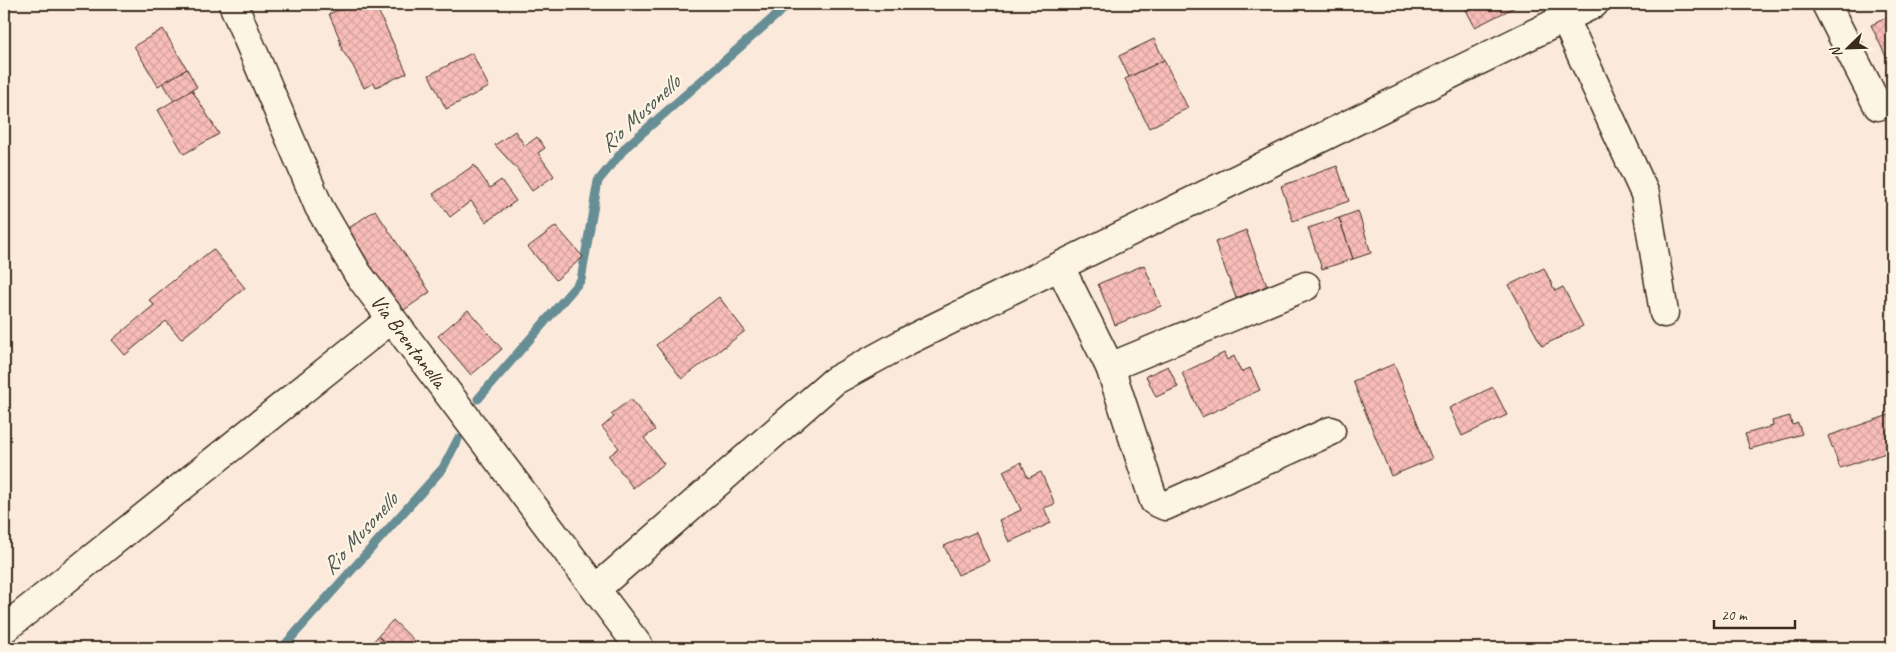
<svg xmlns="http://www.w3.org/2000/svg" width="1896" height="652" viewBox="0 0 1896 652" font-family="Caveat,sans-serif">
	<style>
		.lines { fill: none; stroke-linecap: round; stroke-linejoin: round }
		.stream { stroke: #668e94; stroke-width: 9 }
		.building { fill: url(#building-cross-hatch); stroke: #3b2a1e }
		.minor-casing { stroke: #3b2a1e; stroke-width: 31 }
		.minor { stroke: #fcf5e5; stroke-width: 28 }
		.labels { text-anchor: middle; stroke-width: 4.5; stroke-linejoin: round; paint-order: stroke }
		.street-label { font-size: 21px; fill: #3b2a1e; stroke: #fcf5e5 }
		.water-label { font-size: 22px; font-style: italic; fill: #4d544f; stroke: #fcf5e5 }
	</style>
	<defs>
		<pattern id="building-cross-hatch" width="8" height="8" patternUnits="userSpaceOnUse" patternTransform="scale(1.25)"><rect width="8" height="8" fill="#f9bdb8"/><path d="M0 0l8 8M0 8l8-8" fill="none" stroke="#d6a39e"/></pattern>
	</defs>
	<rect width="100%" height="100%" fill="#fbeadc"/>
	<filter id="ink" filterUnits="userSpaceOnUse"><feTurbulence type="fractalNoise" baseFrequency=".02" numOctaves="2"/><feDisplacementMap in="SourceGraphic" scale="10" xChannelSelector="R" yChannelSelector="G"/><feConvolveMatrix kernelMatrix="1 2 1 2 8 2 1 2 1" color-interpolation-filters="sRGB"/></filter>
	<g filter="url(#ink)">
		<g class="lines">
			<!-- stream -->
			<g class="stream">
				<path d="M478 399 581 280 598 181 626 147 789 4"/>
				<path d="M282 648 443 468 458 439"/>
			</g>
		</g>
		<!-- building -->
		<g class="building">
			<path d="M352 4H375L407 73 376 87 374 83 364 88 353 66 342 50 339 37 329 14Z"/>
			<path d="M1463 4H1521L1475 27Z"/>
			<path d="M1892 15V61L1889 63 1871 25Z"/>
			<path d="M163 29 187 69 158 86 134 46Z"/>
			<path d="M1154 39 1164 60 1129 77 1119 56Z"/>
			<path d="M472 53 489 87 446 109 429 75Z"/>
			<path d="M1164 60 1188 108 1149 128 1125 79Z"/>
			<path d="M187 69 197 87 174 101 163 83Z"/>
			<path d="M192 90 219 134 184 154 158 110Z"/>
			<path d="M515 131 525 146 537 137 545 148 538 153 554 176 532 191 517 169 495 145Z"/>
			<path d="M474 165 490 188 501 180 516 201 486 222 471 201 450 217 433 194Z"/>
			<path d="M1337 166 1349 201 1293 221 1281 186Z"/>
			<path d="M375 210 430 292 391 319 336 237Z"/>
			<path d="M1358 211 1371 253 1353 259 1339 218Z"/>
			<path d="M1339 218 1353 259 1322 269 1308 228Z"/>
			<path d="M556 226 583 257 556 280 528 247Z"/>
			<path d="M1246 230 1267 286 1236 298 1215 242Z"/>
			<path d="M213 249 245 288 181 339 166 321 125 355 112 340 154 305 149 300Z"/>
			<path d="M1144 265 1161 306 1115 325 1098 284Z"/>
			<path d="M1544 268 1555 291 1563 287 1583 326 1542 346 1509 285Z"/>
			<path d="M719 297 745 331 682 379 656 345Z"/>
			<path d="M468 310 502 349 471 375 438 336Z"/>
			<path d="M1224 353 1227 360 1234 356 1241 372 1250 368 1260 390 1202 417 1182 373Z"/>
			<path d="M1394 364 1432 459 1391 476 1353 381Z"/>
			<path d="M1168 366 1178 387 1156 397 1146 376Z"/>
			<path d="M1493 387 1507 415 1462 436 1449 408Z"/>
			<path d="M631 399 655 430 644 438 664 464 633 488 609 456 619 448 602 427 614 417 611 414Z"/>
			<path d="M1892 414V451L1840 468 1828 436Z"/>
			<path d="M1790 416 1792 425 1798 423 1802 434 1750 449 1745 434 1773 426 1772 421Z"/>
			<path d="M1021 462 1028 478 1041 472 1055 504 1044 508 1051 523 1009 542 999 520 1021 510 1003 471Z"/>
			<path d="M976 532 989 561 958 575 944 546Z"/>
			<path d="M393 620 422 648H391L378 636Z"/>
			<path d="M378 636 391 648H374L377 645 373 642Z"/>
		</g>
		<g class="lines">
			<defs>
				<g id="minor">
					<path id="s1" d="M233 4 319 207 358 274 640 648"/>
					<path d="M1826 4 1878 106"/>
					<path d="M1565 19 1645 194 1664 313"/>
					<path d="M1060 267 1110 367 1154 501 1165 506 1331 431"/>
					<path d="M1110 367 1306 286"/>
					<path d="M596 589 834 381 909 340 1594 4"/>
					<path d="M4 629 390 320"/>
				</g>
			</defs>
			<!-- minor casing -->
			<use href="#minor" class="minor-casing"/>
			<!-- minor -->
			<use href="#minor" class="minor"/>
		</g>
	</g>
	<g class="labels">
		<!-- street labels -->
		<g class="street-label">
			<text dy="7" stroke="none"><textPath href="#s1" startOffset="382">Via Brentanella</textPath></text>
		</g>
		<!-- water labels -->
		<g class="water-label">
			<text transform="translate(639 113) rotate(-43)" y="8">Rio Musonello</text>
			<text transform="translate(359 533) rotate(-48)" y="8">Rio Musonello</text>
		</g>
	</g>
	<!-- margin -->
	<rect width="1896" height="652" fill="none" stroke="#fcf5e5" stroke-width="20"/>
	<rect x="10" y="10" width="1876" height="632" fill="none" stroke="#3b2a1e" stroke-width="2" filter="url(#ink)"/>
	<!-- north arrow -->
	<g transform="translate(1848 48) rotate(247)" stroke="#fcf5e5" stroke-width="4" paint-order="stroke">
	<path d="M0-4L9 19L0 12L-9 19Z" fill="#3b2a1e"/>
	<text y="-8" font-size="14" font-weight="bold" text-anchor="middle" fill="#3b2a1e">N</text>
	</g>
	<!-- scale -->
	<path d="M1714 620v8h81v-8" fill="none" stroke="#3b2a1e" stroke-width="2.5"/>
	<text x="1721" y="620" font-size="15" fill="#3b2a1e" stroke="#fcf5e5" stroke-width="4" paint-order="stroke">20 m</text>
</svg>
